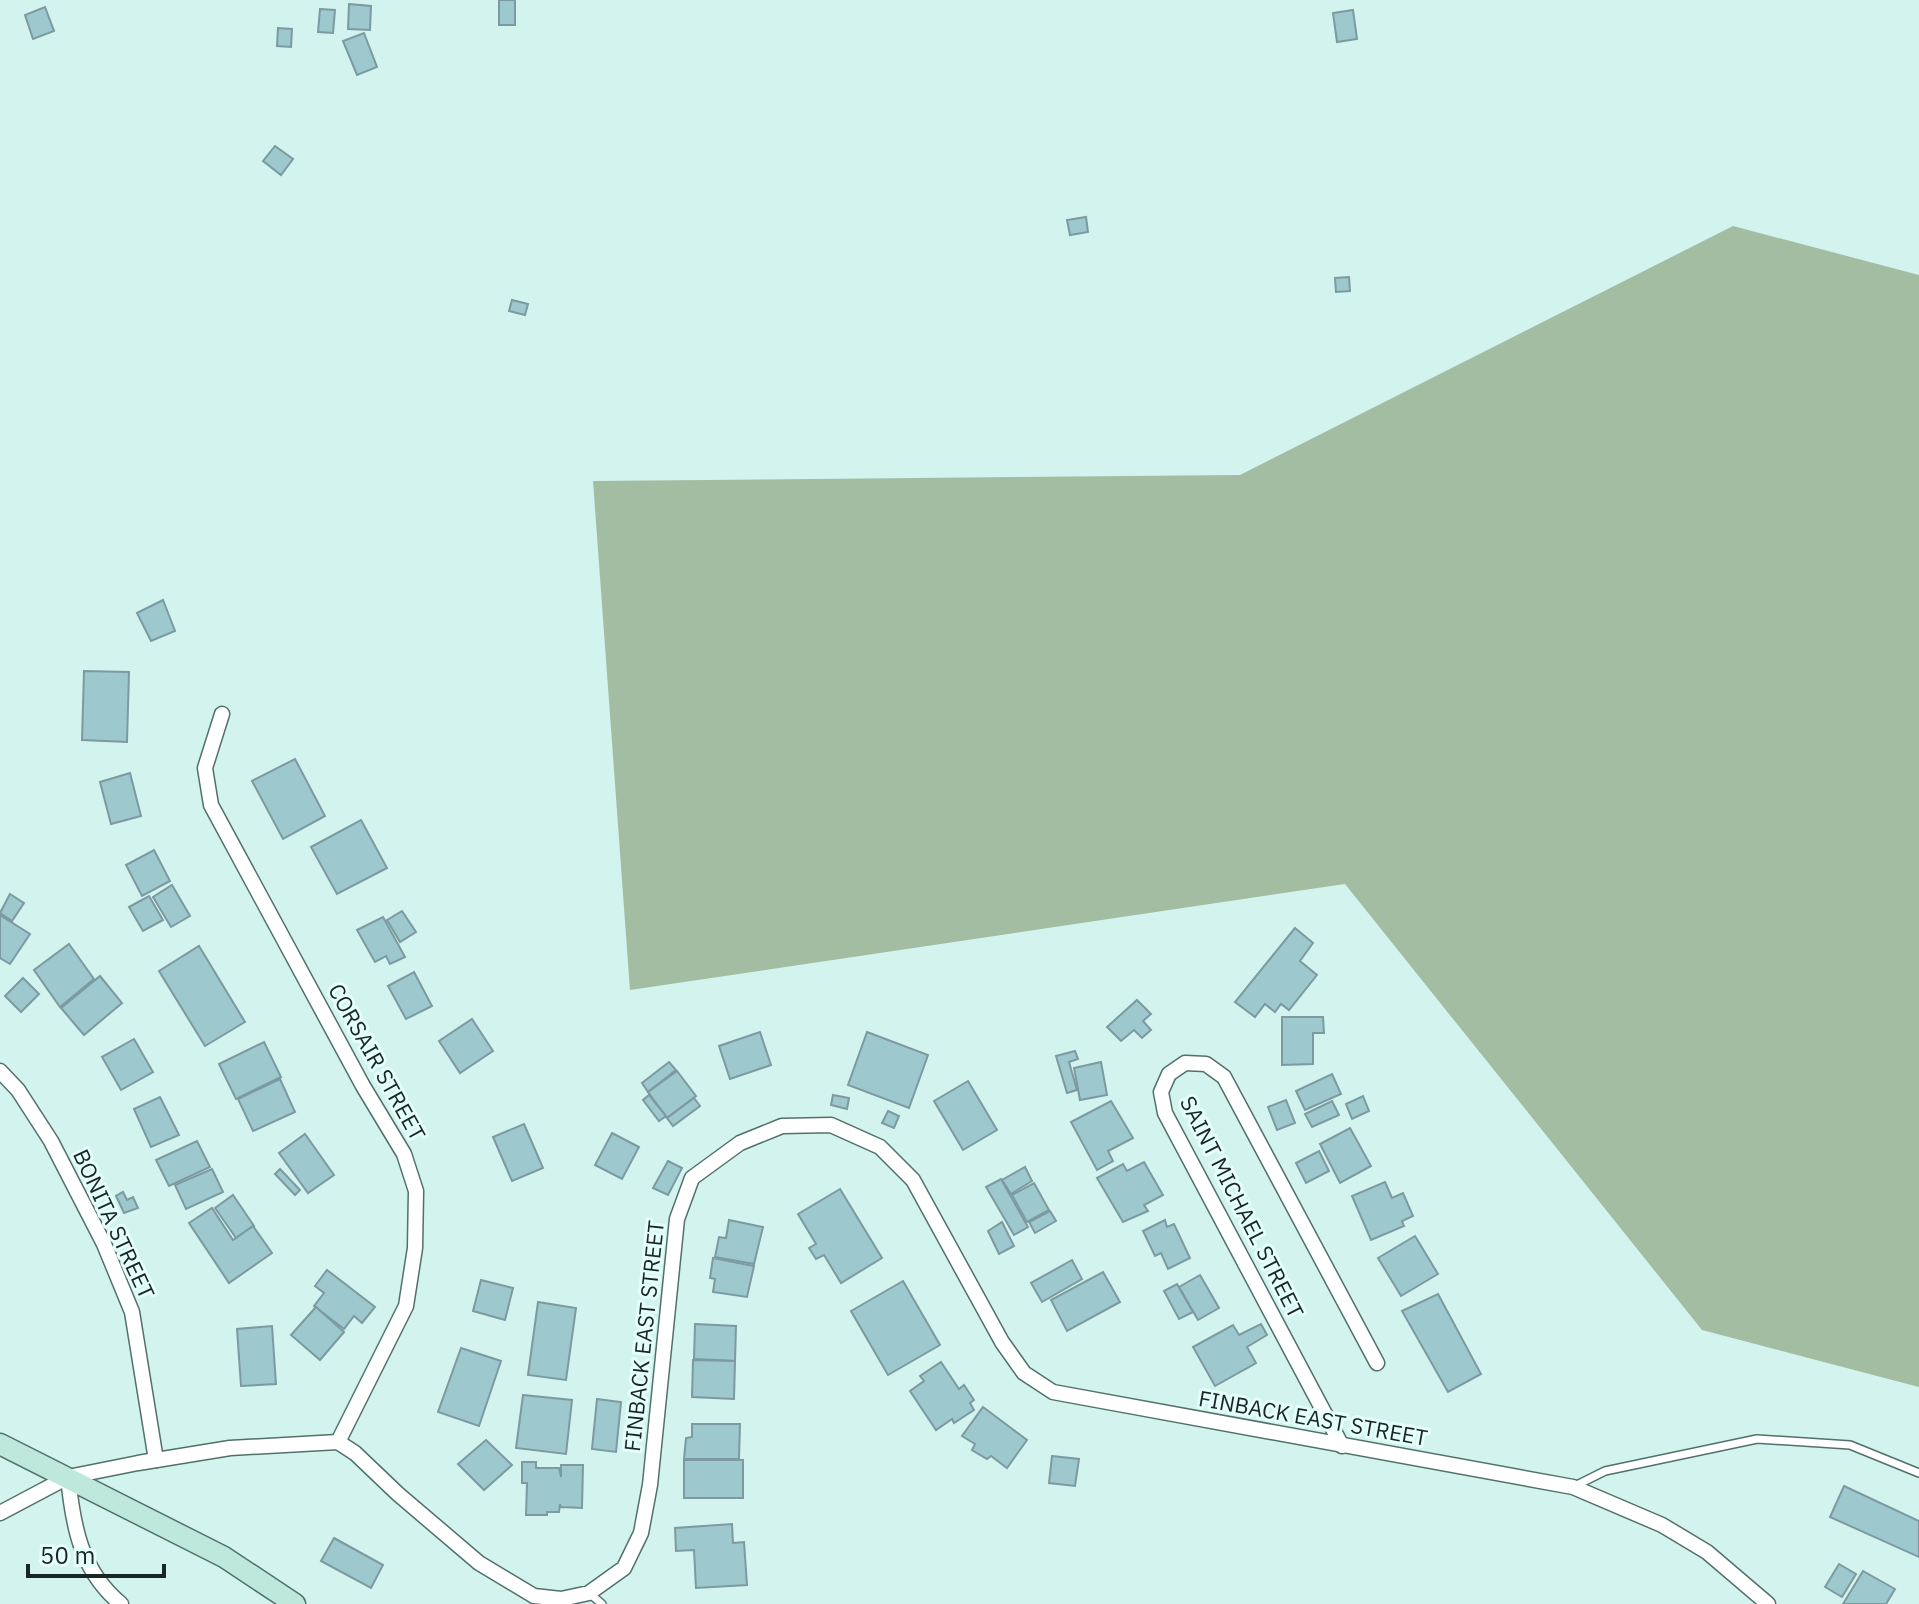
<svg xmlns="http://www.w3.org/2000/svg" width="1919" height="1604" viewBox="0 0 1919 1604" font-family="'IBM Plex Sans',sans-serif">
	<style>
		.forest { fill: #a3bda3 }
		.building { fill: #9cc8ce; stroke: #7c9a9f; stroke-width: 2 }
		.lines { fill: none; stroke-linecap: round; stroke-linejoin: round }
		.lane-casing { stroke: #52706c; stroke-width: 10 }
		.street-casing { stroke: #52706c; stroke-width: 17 }
		.secondary-casing { stroke: #52706c; stroke-width: 23 }
		.lane { stroke: #fff; stroke-width: 7 }
		.street { stroke: #fff; stroke-width: 14 }
		.secondary { stroke: #bde8db; stroke-width: 20 }
		.labels { text-anchor: middle; stroke-width: 6; stroke-linejoin: round; paint-order: stroke }
		.street-label { font-size: 22px; fill: #192624; stroke: #e4fffb }
	</style>
	<rect width="100%" height="100%" fill="#d2f3ee"/>
	<!-- forest -->
	<path class="forest" d="M1733 226 1919 275V1387L1702 1330 1345 884 630 990 593 481 1240 475Z"/>
	<!-- building -->
	<g class="building">
		<rect x="499" y="0" width="16" height="25"/>
		<path d="M349 4 371 6 370 30 348 29Z"/>
		<path d="M45 7 54 31 33 39 25 15Z"/>
		<path d="M320 9 335 10 333 33 318 32Z"/>
		<path d="M1353 10 1357 39 1337 42 1333 13Z"/>
		<path d="M278 28 292 29 291 47 277 46Z"/>
		<path d="M364 33 377 67 357 75 343 41Z"/>
		<path d="M275 146 293 159 281 175 263 161Z"/>
		<path d="M1086 217 1088 232 1070 235 1067 220Z"/>
		<path d="M1349 277 1350 291 1336 292 1335 278Z"/>
		<path d="M512 300 528 304 525 315 509 311Z"/>
		<path d="M163 600 175 631 151 641 137 613Z"/>
		<path d="M84 671 129 672 127 742 82 740Z"/>
		<path d="M295 759 325 816 283 839 252 781Z"/>
		<path d="M130 773 141 816 111 824 100 782Z"/>
		<path d="M361 820 387 868 337 894 311 847Z"/>
		<path d="M154 850 170 881 142 896 126 865Z"/>
		<path d="M172 885 190 916 171 927 153 897Z"/>
		<path d="M10 894 24 903 12 921 0 913Z"/>
		<path d="M149 896 163 920 143 931 129 907Z"/>
		<path d="M402 911 416 932 400 942 387 920Z"/>
		<path d="M0 915 30 934 10 964 0 958Z"/>
		<path d="M383 917 405 957 390 964 386 956 375 962 357 930Z"/>
		<path d="M1295 928 1313 943 1300 961 1317 975 1289 1010 1281 1004 1275 1012 1265 1004 1255 1017 1235 1002Z"/>
		<path d="M69 944 94 979 60 1007 34 970Z"/>
		<path d="M199 946 245 1022 205 1046 159 971Z"/>
		<path d="M414 972 432 1006 406 1019 388 986Z"/>
		<path d="M100 976 122 1003 84 1035 61 1008Z"/>
		<path d="M23 978 39 994 21 1012 5 996Z"/>
		<path d="M1137 1000 1151 1014 1143 1021 1151 1030 1142 1038 1134 1030 1121 1041 1107 1027Z"/>
		<path d="M1282 1017H1323L1324 1033H1313V1064L1282 1065Z"/>
		<path d="M472 1019 493 1051 460 1073 439 1041Z"/>
		<path d="M760 1032 771 1065 730 1079 719 1046Z"/>
		<path d="M867 1032 928 1055 909 1108 848 1085Z"/>
		<path d="M134 1039 153 1072 121 1090 102 1057Z"/>
		<path d="M264 1042 281 1077 236 1099 219 1064Z"/>
		<path d="M1075 1051 1078 1059 1069 1062 1077 1090 1067 1093 1056 1056Z"/>
		<path d="M669 1062 676 1070 648 1092 642 1083Z"/>
		<path d="M1101 1062 1107 1095 1080 1100 1074 1068Z"/>
		<path d="M677 1071 696 1096 667 1118 648 1092Z"/>
		<path d="M1332 1074 1341 1094 1305 1110 1296 1091Z"/>
		<path d="M280 1079 295 1112 253 1131 238 1099Z"/>
		<path d="M968 1081 997 1130 963 1150 934 1101Z"/>
		<path d="M649 1095 666 1116 659 1121 643 1100Z"/>
		<path d="M833 1095 849 1098 847 1109 831 1105Z"/>
		<path d="M1363 1096 1369 1111 1352 1119 1346 1104Z"/>
		<path d="M160 1097 179 1135 151 1147 134 1109Z"/>
		<path d="M694 1098 700 1106 673 1126 667 1118Z"/>
		<path d="M1286 1100 1295 1123 1277 1130 1268 1107Z"/>
		<path d="M1111 1101 1133 1138 1108 1151 1113 1161 1097 1170 1071 1122Z"/>
		<path d="M1332 1101 1339 1115 1312 1127 1305 1114Z"/>
		<path d="M888 1111 899 1116 894 1128 882 1123Z"/>
		<path d="M524 1124 543 1168 512 1181 493 1137Z"/>
		<path d="M1350 1128 1371 1166 1340 1183 1320 1144Z"/>
		<path d="M612 1133 639 1147 622 1179 595 1165Z"/>
		<path d="M305 1134 334 1175 308 1193 279 1153Z"/>
		<path d="M197 1141 210 1167 169 1186 156 1160Z"/>
		<path d="M1319 1151 1329 1171 1306 1183 1296 1163Z"/>
		<path d="M668 1161 682 1168 668 1195 653 1188Z"/>
		<path d="M1144 1162 1163 1195 1144 1205 1148 1211 1123 1222 1097 1178 1123 1164 1127 1171Z"/>
		<path d="M1025 1167 1032 1181 1011 1194 1002 1180Z"/>
		<path d="M212 1169 223 1192 186 1209 175 1185Z"/>
		<path d="M280 1169 300 1190 295 1195 275 1174Z"/>
		<path d="M1001 1179 1028 1227 1014 1235 986 1187Z"/>
		<path d="M1385 1182 1392 1198 1403 1193 1413 1216 1402 1221 1404 1226 1371 1240 1352 1196Z"/>
		<path d="M1034 1183 1049 1210 1027 1222 1012 1195Z"/>
		<path d="M840 1189 882 1258 841 1283 824 1255 816 1259 809 1248 816 1244 798 1214Z"/>
		<path d="M123 1192 127 1200 133 1197 138 1208 124 1213 116 1196Z"/>
		<path d="M233 1195 254 1226 236 1238 215 1208Z"/>
		<path d="M212 1208 233 1240 253 1226 272 1253 229 1283 189 1223Z"/>
		<path d="M1050 1211 1056 1221 1035 1233 1029 1222Z"/>
		<path d="M729 1220 763 1227 754 1264 715 1257 719 1237 726 1238Z"/>
		<path d="M1165 1220 1167 1227 1174 1224 1190 1258 1168 1269 1161 1253 1155 1256 1143 1231Z"/>
		<path d="M1002 1222 1014 1246 999 1254 988 1231Z"/>
		<path d="M1415 1236 1438 1274 1401 1296 1378 1258Z"/>
		<path d="M713 1258 754 1266 747 1297 713 1292 715 1279 710 1278Z"/>
		<path d="M1072 1260 1082 1279 1042 1302 1031 1283Z"/>
		<path d="M327 1270 375 1307 362 1323 354 1316 344 1329 314 1306 324 1293 315 1286Z"/>
		<path d="M1103 1272 1120 1302 1067 1331 1051 1300Z"/>
		<path d="M1200 1275 1219 1308 1198 1320 1179 1287Z"/>
		<path d="M481 1280 513 1288 505 1320 473 1311Z"/>
		<path d="M903 1281 940 1345 888 1375 851 1311Z"/>
		<path d="M1177 1284 1193 1312 1179 1319 1164 1291Z"/>
		<path d="M1438 1294 1481 1374 1448 1392 1402 1311Z"/>
		<path d="M538 1302 576 1308 566 1380 528 1375Z"/>
		<path d="M316 1307 344 1332 320 1360 291 1335Z"/>
		<path d="M695 1324 736 1326 735 1361 694 1359Z"/>
		<path d="M1261 1324 1267 1335 1247 1347 1256 1363 1215 1386 1193 1347 1233 1325 1239 1335Z"/>
		<path d="M272 1326 276 1384 241 1386 237 1329Z"/>
		<path d="M461 1348 501 1361 479 1426 438 1412Z"/>
		<path d="M693 1360 735 1361 734 1399 692 1397Z"/>
		<path d="M941 1362 959 1389 964 1385 974 1400 970 1403 974 1410 954 1423 952 1419 936 1430 910 1391 924 1381 920 1376Z"/>
		<path d="M523 1395 572 1400 566 1454 516 1448Z"/>
		<path d="M597 1399 621 1402 616 1452 592 1449Z"/>
		<path d="M983 1407 1027 1440 1007 1468 991 1456 987 1459 972 1450 975 1444 962 1436Z"/>
		<path d="M692 1424H740L739 1459H684L686 1438 692 1437Z"/>
		<path d="M486 1440 512 1465 484 1490 458 1464Z"/>
		<path d="M1052 1456 1079 1459 1075 1486 1049 1483Z"/>
		<rect x="684" y="1460" width="59" height="38"/>
		<path d="M522 1462H536V1468H559L561 1477V1465H583L582 1508 561 1507 560 1504 559 1512H547V1515H526L527 1483H522Z"/>
		<path d="M1844 1486 1919 1521V1557L1830 1517Z"/>
		<path d="M732 1524 733 1543 744 1542 747 1585 696 1588 694 1550 676 1551 675 1528Z"/>
		<path d="M334 1538 383 1565 371 1588 321 1561Z"/>
		<path d="M1839 1564 1856 1574 1842 1597 1825 1587Z"/>
		<path d="M1863 1571 1895 1589 1886 1604H1843Z"/>
	</g>
	<g class="lines">
		<defs>
			<g id="lane">
				<path d="M1575 1486 1605 1471 1757 1439 1850 1445 1919 1473"/>
				<path d="M589 1593 602 1604"/>
			</g>
			<g id="street">
				<path d="M222 714 205 768 211 805 363 1086 404 1154 416 1191 415 1248 406 1306 338 1442"/>
				<path d="M0 1071 18 1090 51 1141 104 1244 132 1312 156 1460"/>
				<path d="M1342 1446 1165 1113 1161 1092 1169 1074 1185 1063 1206 1064 1224 1077 1377 1363"/>
				<path d="M68 1477C73 1527 81 1571 121 1604"/>
				<path d="M0 1513 68 1477 138 1463 230 1448 338 1442 355 1453 398 1494 479 1563 534 1596 561 1599 589 1593 624 1568 641 1533 650 1485 677 1219 692 1178 740 1143 782 1126 831 1125 880 1147 913 1180 1002 1342 1024 1373 1053 1392 1573 1487 1662 1525 1707 1552 1768 1604"/>
			</g>
			<path id="secondary" d="M0 1444 224 1557 295 1604"/>
		</defs>
		<!-- lane casing -->
		<use href="#lane" class="lane-casing"/>
		<!-- street casing -->
		<use href="#street" class="street-casing"/>
		<!-- secondary casing -->
		<use href="#secondary" class="secondary-casing"/>
		<!-- lane -->
		<use href="#lane" class="lane"/>
		<!-- street -->
		<use href="#street" class="street"/>
		<!-- secondary -->
		<use href="#secondary" class="secondary"/>
	</g>
	<g class="labels">
		<!-- street labels -->
		<g class="street-label">
			<text transform="translate(377 1062) rotate(61)" y="8">CORSAIR STREET</text>
			<text transform="translate(1242 1207) rotate(63)" y="8">SAINT MICHAEL STREET</text>
			<text transform="translate(114 1224) rotate(65)" y="8">BONITA STREET</text>
			<text transform="translate(644 1336) rotate(-84)" y="8">FINBACK EAST STREET</text>
			<text transform="translate(1313 1418) rotate(10)" y="8">FINBACK EAST STREET</text>
		</g>
	</g>
	<!-- scale -->
	<path d="M28 1564v12h136v-12" fill="none" stroke="#192624" stroke-width="4"/>
	<text x="40" y="1564" font-size="24" fill="#192624" stroke="#e4fffb" stroke-width="6" paint-order="stroke">50 m</text>
</svg>
